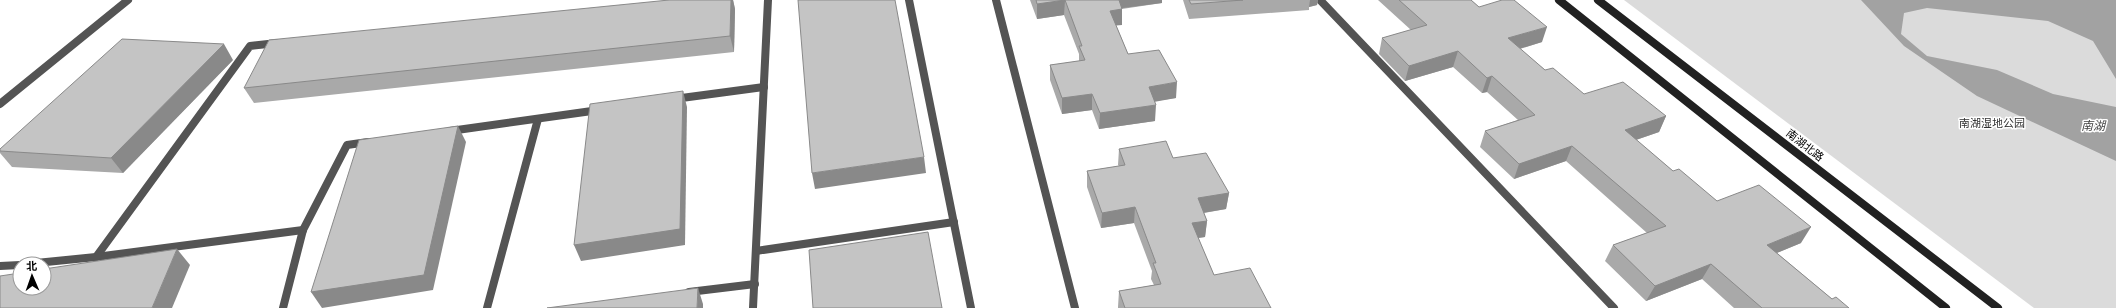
<svg xmlns="http://www.w3.org/2000/svg" width="2116" height="308" viewBox="0 0 2116 308" font-family="'Work Sans','Noto Sans SC',sans-serif">
	<style>
		.green { fill: #dbdbdb }
		.water { fill: #a2a2a2 }
		.lines { fill: none; stroke-linecap: round; stroke-linejoin: round }
		.minor { stroke: #545454; stroke-width: 8 }
		.secondary { stroke: #212121; stroke-width: 8 }
		.wall { fill: #a9a9a9 }
		.shaded-wall { fill: #898989 }
		.building { fill: #c4c4c4; stroke: #898989 }
		.labels { text-anchor: middle; stroke-width: 3; stroke-linejoin: round; paint-order: stroke }
		.park-label { font-size: 11px; fill: #323232; stroke: #fff }
		.street-label { font-size: 11px; fill: #000; stroke: #fff }
		.water-label { font-size: 12px; font-style: italic; fill: #434343; stroke: #fff }
	</style>
	<rect width="100%" height="100%" fill="#fff"/>
	<!-- green -->
	<path class="green" d="M1624 0H2116V308H2034Z"/>
	<!-- water -->
	<path class="water" d="M1861 0H2116V79L2093 41 2048 21 1927 8 1904 13 1901 34 1927 56 1997 70 2053 94 2116 107V161L1977 96 1904 46Z"/>
	<g class="lines">
		<!-- minor -->
		<g class="minor">
			<path d="M909 0 971 308"/>
			<path d="M996 0 1075 308"/>
			<path d="M1320 0 1614 308"/>
			<path d="M674 99 764 87"/>
			<path d="M0 104 128 0"/>
			<path d="M450 131 599 110"/>
			<path d="M756 251 954 222"/>
			<path d="M96 257 303 230"/>
			<path d="M26 264 96 257 250 46 277 43"/>
			<path d="M0 266 20 265"/>
			<path d="M689 292 755 284"/>
			<path d="M283 308 303 230 347 145 368 142"/>
			<path d="M487 308 538 119"/>
			<path d="M753 308 768 0"/>
		</g>
		<!-- secondary -->
		<g class="secondary">
			<path d="M1559 0 1946 308"/>
			<path d="M1598 0 1998 308"/>
		</g>
	</g>
	<!-- wall -->
	<g class="wall">
		<path d="M669 0H733L735 9 734 52 254 103 244 88Z"/>
		<path d="M1030 0H1162V3L1122 9V25H1116L1128 54 1176 98 1155 101V121L1099 129 1092 110 1062 114 1050 80V65L1079 61V54L1064 15 1037 19Z"/>
		<path d="M1183 0H1318L1317 5 1309 7V10L1189 19Z"/>
		<path d="M1378 0H1471L1479 7 1542 42 1520 49 1545 70 1584 94 1666 116 1659 132 1636 140 1673 171 1717 201 1801 243 1777 253 1832 299 1849 308H1734L1702 279 1646 301 1605 261 1613 245 1647 233 1566 161 1514 179 1480 147 1485 131 1518 120 1487 92 1482 93 1453 67 1405 81 1379 54 1382 38 1411 30Z"/>
		<path d="M233 60 123 173 12 167 0 153V149Z"/>
		<path d="M1119 149 1173 158 1229 193 1226 209 1204 213 1207 221 1205 237 1198 238 1214 275 1271 308H1118V307L1119 291 1154 285 1151 279 1152 271 1134 223 1101 228 1087 187V171L1119 166 1118 165Z"/>
	</g>
	<!-- shaded-wall -->
	<g class="shaded-wall">
		<path d="M731 0H733L735 9 734 52 730 36Z"/>
		<path d="M1065 0 1064 15 1037 19V4Z"/>
		<path d="M1116 0H1162V3L1115 9Z"/>
		<path d="M1310 0H1318L1317 5 1309 7Z"/>
		<path d="M1122 9V25L1110 26V11Z"/>
		<path d="M1547 27 1542 42 1502 54 1508 38Z"/>
		<path d="M224 44 233 60 123 173 111 158Z"/>
		<path d="M1458 51 1453 67 1405 81 1409 66Z"/>
		<path d="M1492 76 1487 92 1482 93 1487 78Z"/>
		<path d="M1177 82 1176 98 1148 103 1149 87Z"/>
		<path d="M683 91 687 107 685 245 581 261 574 245Z"/>
		<path d="M1092 94V110L1062 114V98Z"/>
		<path d="M1156 105 1155 121 1099 129 1100 113Z"/>
		<path d="M1666 116 1659 132 1618 146 1625 130Z"/>
		<path d="M458 126 466 142 433 290 322 308 311 292Z"/>
		<path d="M1572 146 1566 161 1514 179 1519 164Z"/>
		<path d="M924 157 926 173 815 189 812 173Z"/>
		<path d="M1229 193 1226 209 1196 214 1198 198Z"/>
		<path d="M1135 207 1134 223 1101 228 1102 213Z"/>
		<path d="M1207 221 1205 237 1190 239 1192 223Z"/>
		<path d="M1811 227 1801 243 1757 261 1767 245Z"/>
		<path d="M177 249 190 265 172 308H152Z"/>
		<path d="M1711 264 1702 279 1646 301 1655 286Z"/>
		<path d="M698 288 703 304V308H697Z"/>
	</g>
	<!-- building -->
	<g class="building">
		<path d="M669 0H731L730 36 244 88 269 40Z"/>
		<path d="M798 0H895L924 157 812 173Z"/>
		<path d="M1036 0H1119L1122 9 1110 11 1128 54 1159 50 1177 82 1149 87 1156 105 1100 113 1092 94 1062 98 1050 65 1085 60 1079 46H1082L1065 0 1037 4Z"/>
		<path d="M1189 0H1243L1191 4Z"/>
		<path d="M1399 0H1471L1479 7 1502 0H1514L1547 27 1508 38 1545 70 1553 68 1584 94 1623 82 1666 116 1625 130 1673 171 1679 169 1717 201 1759 185 1811 227 1767 245 1832 299 1836 297 1849 308H1762L1711 264 1655 286 1613 245 1666 226 1572 146 1519 164 1485 131 1535 115 1492 76 1487 78 1458 51 1409 66 1382 38 1427 25Z"/>
		<path d="M122 39 224 44 111 158 0 151V149Z"/>
		<path d="M683 91 680 229 574 245 590 104Z"/>
		<path d="M458 126 424 275 311 292 359 140Z"/>
		<path d="M1166 141 1173 158 1206 153 1229 193 1198 198 1207 221 1192 223 1214 275 1250 268 1271 308H1125L1119 291 1161 284 1153 263H1156L1135 207 1102 213 1087 171 1125 165 1119 149Z"/>
		<path d="M928 232 942 308H813L809 250Z"/>
		<path d="M177 249 152 308H0V276L20 273V288H44V269Z"/>
		<path d="M698 288 697 308H547Z"/>
	</g>
	<g class="labels">
		<!-- park labels -->
		<g class="park-label">
			<text x="1992" y="127">南湖湿地公园</text>
		</g>
		<!-- street labels -->
		<g class="street-label">
			<text transform="translate(1805 145) rotate(38)" y="4">南湖北路</text>
		</g>
		<!-- water labels -->
		<g class="water-label">
			<text x="2093" y="130">南湖</text>
		</g>
	</g>
	<!-- north arrow -->
	<g transform="translate(32 276) rotate(358)"><circle r="19" fill="#ffffff" stroke="#999999"/>
	<path d="M0-3L7 15L0 10L-7 15Z" fill="#000000"/>
	<text y="-6" font-size="11" font-weight="bold" text-anchor="middle" fill="#000000">北</text>
	</g>
</svg>
